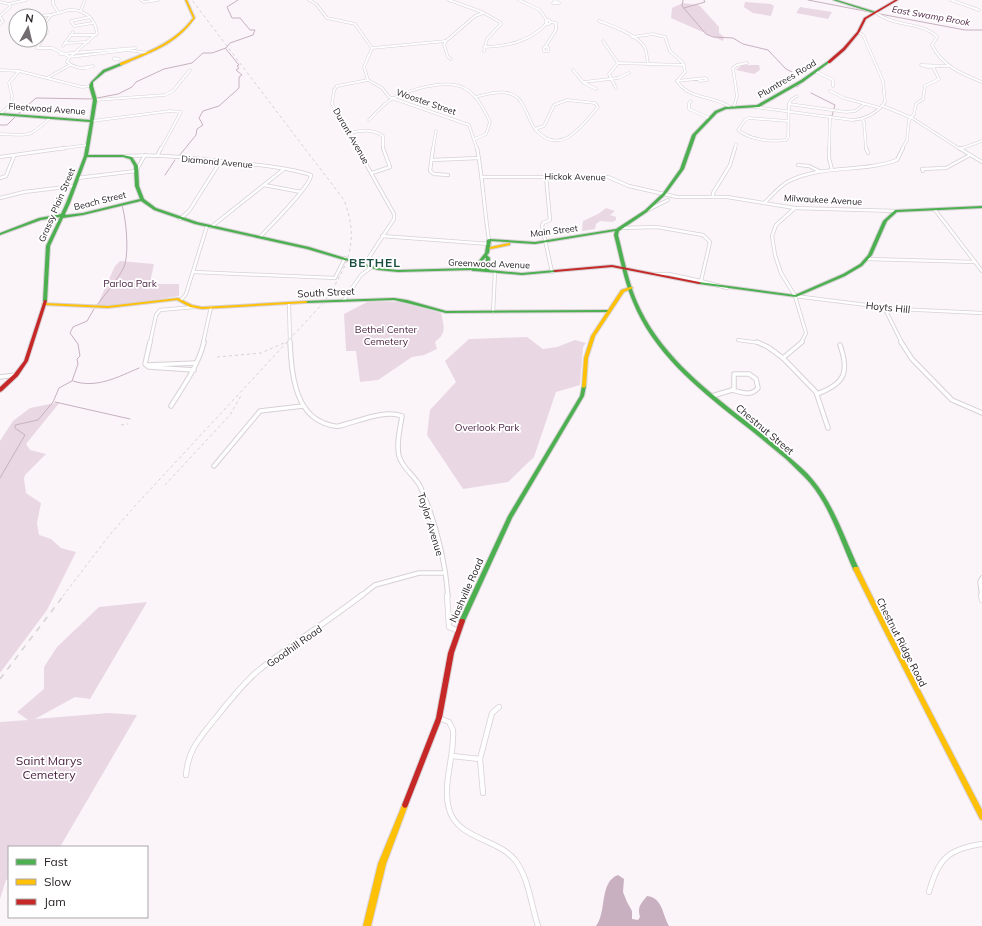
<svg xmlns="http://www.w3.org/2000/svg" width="982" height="926" viewBox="0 0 982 926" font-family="Mulish,sans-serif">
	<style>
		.green { fill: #ead7e4 }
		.water { fill: #c8b0c0 }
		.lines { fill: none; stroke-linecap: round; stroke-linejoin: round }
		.stream { stroke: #c8b0c0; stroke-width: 1 }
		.street-far3-casing { stroke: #d7d1d5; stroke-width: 3 }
		.street-far2-casing { stroke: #d7d1d5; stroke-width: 4 }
		.street-far1-casing { stroke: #d7d1d5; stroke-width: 5.5 }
		.street-casing { stroke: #d7d1d5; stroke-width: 6 }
		.fast-casing { stroke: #d7d1d5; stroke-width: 2 }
		.slow-casing { stroke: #d7d1d5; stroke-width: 2 }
		.jam-casing { stroke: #d7d1d5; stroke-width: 2 }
		.street-far3 { stroke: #fefefe; stroke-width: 2 }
		.street-far2 { stroke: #fefefe; stroke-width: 2.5 }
		.street-far1 { stroke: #fefefe; stroke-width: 3.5 }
		.street { stroke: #fefefe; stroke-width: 4.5 }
		.fast { fill: #4caf50; fill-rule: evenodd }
		.slow { fill: #ffc107; fill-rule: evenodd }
		.jam { fill: #c62828; fill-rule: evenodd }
		.rail-far1 { stroke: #d5d3d4; stroke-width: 1; stroke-dasharray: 3 3; stroke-linecap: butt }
		.rail { stroke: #d5d3d4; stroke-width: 1.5; stroke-dasharray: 6 6; stroke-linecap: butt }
		.labels { text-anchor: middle; stroke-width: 3.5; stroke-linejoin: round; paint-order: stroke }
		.far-water-label { font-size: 9px; font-style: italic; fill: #502545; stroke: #fff }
		.far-street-label { font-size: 9px; fill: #292227; stroke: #fff }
		.park-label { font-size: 10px; fill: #471d3d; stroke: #fff }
		.street-label { font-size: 10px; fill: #292227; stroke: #fff }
		.far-district-label { font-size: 12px; font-weight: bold; letter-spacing: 1px; fill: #184c3e; stroke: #fff }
		.near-park-label { font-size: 12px; fill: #471d3d; stroke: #fff }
	</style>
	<rect width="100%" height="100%" fill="#fbf5f9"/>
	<!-- green -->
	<g class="green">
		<path d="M745 2 771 4 774 6 771 16 753 13 744 7Z"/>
		<path d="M683 3 699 5 719 27V33L724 37 723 41 671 18 672 8Z"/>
		<path d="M800 7 832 12 828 19 796 13Z"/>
		<path d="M742 65H759L760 70 754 74 736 70Z"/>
		<path d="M606 208 615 211 610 215 616 217V220L612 222 600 221 596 224 595 229 582 231 583 221 598 214Z"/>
		<path d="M120 261 154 264 151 278 158 284H179V296L120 305 97 306 115 266Z"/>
		<path d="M369 301 399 302 441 313C444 327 447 333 435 342L437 349 424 355 412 357 378 380 360 382 356 351H346L344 314Z"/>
		<path d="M527 337 543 349 557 347 575 340 586 343 583 347 580 385 556 392 534 457 508 482 463 489 427 435 430 410 456 382 445 361 469 339Z"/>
		<path d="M60 402 26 444 30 450 46 454 25 475 24 479 26 493 41 503 37 523 39 535 51 539 61 548 76 552 47 610 0 673V441L13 421 30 408Z"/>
		<path d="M147 602 90 699 75 697 35 719 109 713 137 715 60 847H9V879L6 880 0 899V722L28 720 17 712 44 689V667L57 647 99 607Z"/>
	</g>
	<!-- water -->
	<path class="water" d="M618 875 624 879 623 892 627 902 632 911V919L638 920 640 917C637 906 641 904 647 896 663 898 662 914 669 926H596C607 912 599 882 618 875Z"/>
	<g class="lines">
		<!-- stream -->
		<g class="stream">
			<path d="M683 0 682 6 706 34 713 37 733 38 743 44 768 50 786 69 792 72"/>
			<path d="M808 0 875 13"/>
			<path d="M684 8 705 2 704 0"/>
			<path d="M880 14 965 30H982"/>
			<path d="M226 48 230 43 253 35 255 30H250L240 18H232L227 7 238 0"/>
			<path d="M797 87 805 80"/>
			<path d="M811 93 835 105 832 116"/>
			<path d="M97 98 118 94 132 87 136 82 164 69 192 63 203 53H212L226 48"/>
			<path d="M18 114 36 98 94 99"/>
			<path d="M0 125H7L15 117"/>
			<path d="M179 156 196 135 197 129 203 125 199 118 203 111 219 106 239 88V77L242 75 236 70 239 68 237 66 239 65 226 49"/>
			<path d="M165 175 175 160"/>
			<path d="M97 305C104 296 123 273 125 264 129 249 126 219 122 205"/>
			<path d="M73 381C96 389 118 377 139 368"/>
			<path d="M55 402 130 419"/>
			<path d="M0 478 25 435 15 428V425L38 420 53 402 59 388 72 381 78 364 77 359 80 356 78 344 70 333 73 327 87 321 94 309"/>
		</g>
		<defs>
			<g id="street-far3">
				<path d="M53 0V4L58 12"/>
				<path d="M141 0 144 2 158 0"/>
				<path d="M309 0 316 4 327 18 355 24 372 48 364 67 368 80 382 88 389 97 469 125 477 149"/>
				<path d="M449 0 482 12 500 22 501 24 487 39 484 51"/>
				<path d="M519 0 540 10 547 21"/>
				<path d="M951 0 979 10"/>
				<path d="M555 1 559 3H553Z"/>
				<path d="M0 2 9 4 26 0"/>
				<path d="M69 10C84 9 95 18 97 33L70 57 52 48H37L47 32 45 23 51 15Z"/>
				<path d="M81 10 85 0"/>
				<path d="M875 12C895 28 922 21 937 37L932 45C942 66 962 74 982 82"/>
				<path d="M0 16 10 7 9 4"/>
				<path d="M31 16 51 15"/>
				<path d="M0 17 3 21 0 24"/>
				<path d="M90 17 71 21 74 26 93 23"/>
				<circle cx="548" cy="22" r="2"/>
				<path d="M599 21C612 26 639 35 645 48 647 53 647 59 648 64"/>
				<path d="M70 35H96"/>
				<path d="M632 37 653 34 665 37 670 51 683 63 685 72 677 81C689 100 713 95 730 107"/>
				<path d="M446 41 475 16 483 13"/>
				<path d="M446 41 444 45 448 57 451 59"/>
				<path d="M603 41 618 63"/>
				<path d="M65 43 88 42"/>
				<path d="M63 46 73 32"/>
				<circle cx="546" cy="49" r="2.5"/>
				<path d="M484 47C508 46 530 42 547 23"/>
				<path d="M545 47 556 30V23L551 22"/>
				<path d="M372 48 446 41"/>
				<path d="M60 54 135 48"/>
				<path d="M70 57 128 50 148 53"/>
				<path d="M70 57 67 62C75 68 84 70 93 66L86 67"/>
				<path d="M114 58 119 59H114Z"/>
				<path d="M618 63 684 65"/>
				<path d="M938 66 928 67 921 65 948 66"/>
				<path d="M0 70 19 71 82 87 91 86"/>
				<path d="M573 70 584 83 596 89"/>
				<path d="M817 72 833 80V86"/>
				<path d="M47 78 70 65"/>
				<path d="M677 81 705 78 707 80 700 81 698 79"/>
				<path d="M584 82 618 78 629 73"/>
				<path d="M616 88 609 74 618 63"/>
				<path d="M830 91 844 98 880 108"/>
				<path d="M475 97C493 93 514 85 524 107 528 114 530 122 535 129"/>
				<path d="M95 100 165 95 173 91 190 70"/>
				<path d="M567 100 595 103 598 107C582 126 560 158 535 129L544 126 554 105Z"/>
				<path d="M691 101 689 103V109L709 118"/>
				<path d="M789 104 846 112 855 111 865 104"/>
				<path d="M883 106 912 118 960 149"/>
				<path d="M734 107 737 96 733 68 737 65 747 63"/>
				<path d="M754 107 852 120C866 119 877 113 885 102L883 81 863 35 858 32"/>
				<path d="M0 114 11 104 12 96 9 83 19 71"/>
				<path d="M862 119 864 122 866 149"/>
				<path d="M369 120C376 113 383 104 392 99 408 90 447 78 464 88 477 95 484 109 490 122L486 134 475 139"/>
				<path d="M92 121 170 111 181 112 161 149"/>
				<path d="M788 121 749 118 745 120 738 130C750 140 771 142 786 140L788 137 789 104 791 100 797 96"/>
				<path d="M350 133C362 130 373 129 383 136V149"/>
				<path d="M0 134C29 135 28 139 50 118"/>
				<path d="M57 149 88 145"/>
				<path d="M357 149 332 104 334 90 337 86 368 80"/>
				<path d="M433 149 436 131"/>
				<path d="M735 149 736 144"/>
				<path d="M829 149 830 117"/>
				<path d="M902 149 907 140 909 120 914 114 916 104 923 99 925 86 939 79 933 67"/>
				<path d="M960 149 982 141"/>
			</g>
			<g id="street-far2">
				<path d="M357 148 394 214V219L364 265"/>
				<path d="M433 148 430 171 434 174 448 175"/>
				<path d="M477 148C483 179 484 209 489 240"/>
				<path d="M829 148V158L832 170"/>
				<path d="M866 148 868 153"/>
				<path d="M959 148 982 162"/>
				<path d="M960 149 962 148"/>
				<path d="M123 156C158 154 194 158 230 162 257 165 285 167 311 175 311 186 269 227 260 237"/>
				<path d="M157 156 161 148"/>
				<path d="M0 157 65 148"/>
				<path d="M432 160 479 158"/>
				<path d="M798 165 809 166 819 171"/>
				<path d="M923 171 922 169 946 168 970 155"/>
				<path d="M372 173 390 167 383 148"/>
				<path d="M546 176 550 220 543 223 542 226 552 272"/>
				<path d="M483 177H608L629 186 677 197H727L795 208 896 211"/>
				<path d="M0 178 6 176 14 156"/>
				<path d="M77 178 136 171 145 155"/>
				<path d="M264 185 301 192"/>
				<path d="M713 197V193L730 165 735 148"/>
				<path d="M0 198 24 192 74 186"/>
				<path d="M764 203C772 196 779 186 789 181 823 164 862 173 897 160L903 148"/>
				<path d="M795 208 776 225 772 236 775 255 781 273 795 296 806 333 801 343"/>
				<path d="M935 210 982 271"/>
				<path d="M646 211 668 200"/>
				<path d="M180 219 189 211 220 162"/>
				<path d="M211 227 284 169"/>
				<path d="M620 228 657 227 703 235 710 242 701 281 727 288"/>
				<path d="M382 236 490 244"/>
				<path d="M868 259 975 262"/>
				<path d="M194 272 335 278 345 258"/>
				<path d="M654 274H669L701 281"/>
				<path d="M795 296 898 309 982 313"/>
				<path d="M181 300 186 294 207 226"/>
				<path d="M344 300 361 275 372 267"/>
				<path d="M289 304 290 343"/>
				<path d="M884 307 902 343"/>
				<path d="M493 312 495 272"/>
				<path d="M738 340 760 343"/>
				<path d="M150 343 156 315 160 310 194 307"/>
				<path d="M203 343 211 307"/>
			</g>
			<g id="street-far1">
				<path d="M150 342 145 364 149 367 194 370"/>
				<path d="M290 342C291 369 294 412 324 423 329 425 333 427 339 426 357 422 384 409 402 416 400 429 396 443 399 456 402 468 414 475 420 486 435 520 445 559 448 596"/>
				<path d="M757 342 768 347 783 358 816 392 828 428"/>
				<path d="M901 342 912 359 952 400 982 413"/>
				<path d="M783 358 802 342"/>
				<path d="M148 365 196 363"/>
				<path d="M734 374H749L756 379 758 388C751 397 741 392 732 390L734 388Z"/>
				<path d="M0 377 16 375"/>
				<path d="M817 394C844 384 850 373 840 345"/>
				<path d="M712 396 732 390"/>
				<path d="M171 406C184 385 198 366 204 342"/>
				<path d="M214 466 260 411 303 406"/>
				<path d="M361 596 375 585 419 573H445"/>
				<path d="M982 596 980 582 982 578"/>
			</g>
			<g id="street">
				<path d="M447 595 449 627 458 631"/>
				<path d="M981 595 982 600"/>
				<path d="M439 718 449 722 453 730C455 755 442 784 449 809 457 839 497 838 515 860 529 878 531 905 538 926"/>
				<path d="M452 756 480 759"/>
				<path d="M186 775C188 750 199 739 214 720 228 703 242 684 259 670 292 644 328 621 362 595"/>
				<path d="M483 793 480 759 492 713 499 707"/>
				<path d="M929 892C938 859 948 849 982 844"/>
			</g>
			<g id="fast">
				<path d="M833 0H837L876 12 874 13Z"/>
				<path d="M828 61 830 62 803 82 759 107 726 109 717 113 696 135 684 169 665 195 647 212 619 231 618 235C624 258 628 281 637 302 658 351 701 386 742 418 758 431 774 443 789 457 797 464 806 471 813 480 834 505 845 539 859 569L858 571H854L853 569C840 540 830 507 810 483 802 474 794 467 786 459 770 446 755 433 739 421 697 388 653 352 633 302 624 281 620 258 614 235L615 231 535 244 491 241 489 253 487 255 490 258 489 270 522 273 556 270V272H555L522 275 475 271H473L471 270 398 272 378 270 307 249 195 224 154 210 141 201 83 215 63 218 50 246 47 301 45 302 43 301 46 246 60 217 41 220 0 235V233L39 218 61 214 66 203 84 156 90 122 0 115V113L90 120 93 100 89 86 91 82 103 70 121 63H122V65L105 72 93 82V86L97 100 88 155H123L132 157 138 166 139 186 144 199 156 208 197 222 309 247 378 268 398 270 473 268 485 253 487 240 489 239 535 242 616 229 645 210 663 193 680 169 692 135 715 111 725 107 757 105 801 80ZM87 157H123L130 159 134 166 135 186 140 199 83 213 66 215 65 214 70 203ZM485 258H486L485 269 476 268Z"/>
				<path d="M982 206V208L897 212 887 221 872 255 862 266 845 276 796 297 699 284 697 283 699 282 795 295 843 274 860 264 868 255 883 221 895 210Z"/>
				<path d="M394 298 407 300 446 311 609 310 611 311 609 312 446 313 407 303 394 300 306 303 304 302 306 301Z"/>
				<path d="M584 384 586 386 584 396 512 518 464 623H460L459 621 508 516 580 396 582 386Z"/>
			</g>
			<g id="slow">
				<path d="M185 0H187L195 18C176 45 151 52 122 65H120V63C148 52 174 43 193 18Z"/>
				<path d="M509 243H510V245L491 249 489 248 490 247Z"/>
				<path d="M630 287H632L633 288 624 292 595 336 588 358 586 386 584 388 582 387V386L584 358 591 336 621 290Z"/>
				<path d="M178 298 192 305 202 307 306 301 308 302 306 303 202 309 190 307 177 300 108 308 44 305 42 304 44 303 108 306Z"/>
				<path d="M854 567H858L889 630 982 810V820L980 819 885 633 853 569Z"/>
				<path d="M405 802 407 803 408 805 386 864 371 926H363L378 864 403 803Z"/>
			</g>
			<g id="jam">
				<path d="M895 0H898L866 19 859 33 845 50 830 63H828V61L843 48 857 32 864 18Z"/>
				<path d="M612 265 699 282 701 283 699 284 612 267 555 272 553 271 555 270Z"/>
				<path d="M44 300H45L47 301 28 361 18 376 2 391 0 392V387L14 374 24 361Z"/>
				<path d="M460 619H464L465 621 454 653 442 718 408 805 407 807 405 808 403 807 402 805 436 718 448 653Z"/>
			</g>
		</defs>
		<!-- street-far3 casing -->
		<use href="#street-far3" class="street-far3-casing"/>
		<!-- street-far2 casing -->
		<use href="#street-far2" class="street-far2-casing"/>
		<!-- street-far1 casing -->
		<use href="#street-far1" class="street-far1-casing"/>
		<!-- street casing -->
		<use href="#street" class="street-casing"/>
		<!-- fast casing -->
		<use href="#fast" class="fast-casing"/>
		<!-- slow casing -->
		<use href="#slow" class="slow-casing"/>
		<!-- jam casing -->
		<use href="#jam" class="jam-casing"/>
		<!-- street-far3 -->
		<use href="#street-far3" class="street-far3"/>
		<!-- street-far2 -->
		<use href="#street-far2" class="street-far2"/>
		<!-- street-far1 -->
		<use href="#street-far1" class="street-far1"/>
		<!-- street -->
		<use href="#street" class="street"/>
		<!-- fast -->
		<use href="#fast" class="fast"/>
		<!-- slow -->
		<use href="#slow" class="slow"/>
		<!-- jam -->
		<use href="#jam" class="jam"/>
		<!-- rail-far1 -->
		<g class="rail-far1">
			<path d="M217 357 261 353 284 343"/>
			<path d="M121 425 128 424"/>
			<path d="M165 485 230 415 242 394"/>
			<path d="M63 596 108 537 134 507 325 301C348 265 360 242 344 200L192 0"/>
		</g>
		<!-- rail -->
		<path class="rail" d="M0 679 64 595"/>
	</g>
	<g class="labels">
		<!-- far-water labels -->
		<g class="far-water-label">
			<text transform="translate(931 16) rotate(10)" y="3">East Swamp Brook</text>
		</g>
		<!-- far-street labels -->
		<g class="far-street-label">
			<text transform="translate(787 79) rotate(-31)" y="3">Plumtrees Road</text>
			<text transform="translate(426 102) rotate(19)" y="3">Wooster Street</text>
			<text transform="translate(47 109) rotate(4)" y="3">Fleetwood Avenue</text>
			<text transform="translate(351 136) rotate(60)" y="3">Durant Avenue</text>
			<text transform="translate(217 162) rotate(5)" y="3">Diamond Avenue</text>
			<text transform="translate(575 177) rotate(1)" y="3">Hickok Avenue</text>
			<text transform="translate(823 200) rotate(3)" y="3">Milwaukee Avenue</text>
			<text transform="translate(100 201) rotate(-14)" y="3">Beach Street</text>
			<text transform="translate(57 205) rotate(-67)" y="3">Grassy Plain Street</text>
			<text transform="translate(554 231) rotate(-7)" y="3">Main Street</text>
			<text transform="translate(489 264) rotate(2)" y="3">Greenwood Avenue</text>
		</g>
		<!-- park labels -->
		<g class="park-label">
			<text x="130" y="287">Parloa Park</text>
			<text x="386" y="333">Bethel Center<tspan x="386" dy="12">Cemetery</tspan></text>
			<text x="487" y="431">Overlook Park</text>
		</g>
		<!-- street labels -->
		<g class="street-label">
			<text transform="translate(326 292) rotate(-3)" y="4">South Street</text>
			<text transform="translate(888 307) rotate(6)" y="4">Hoyts Hill</text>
			<text transform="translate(765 429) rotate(40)" y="4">Chestnut Street</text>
			<text transform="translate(431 524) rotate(73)" y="4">Taylor Avenue</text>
			<text transform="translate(466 590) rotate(-66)" y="4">Nashville Road</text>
			<text transform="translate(902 642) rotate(63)" y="4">Chestnut Ridge Road</text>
			<text transform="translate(294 646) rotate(-35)" y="4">Goodhill Road</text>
		</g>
		<!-- far-district labels -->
		<g class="far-district-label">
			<text x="375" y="267">BETHEL</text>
		</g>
		<!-- near-park labels -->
		<g class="near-park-label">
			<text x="49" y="765">Saint Marys<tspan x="49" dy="14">Cemetery</tspan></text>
		</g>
	</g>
	<!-- legend -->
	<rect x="8" y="846" width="140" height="72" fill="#ffffff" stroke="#a9a7a9"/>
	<rect x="16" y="859" width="20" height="6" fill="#4caf50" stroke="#a9a7a9"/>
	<text x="44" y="866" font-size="12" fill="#292227">Fast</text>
	<rect x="16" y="879" width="20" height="6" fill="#ffc107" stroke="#a9a7a9"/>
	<text x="44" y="886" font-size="12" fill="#292227">Slow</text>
	<rect x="16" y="899" width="20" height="6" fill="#c62828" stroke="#a9a7a9"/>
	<text x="44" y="906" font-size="12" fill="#292227">Jam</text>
	<!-- north arrow -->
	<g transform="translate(28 28) rotate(8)"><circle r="19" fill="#ffffff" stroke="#a9a7a9"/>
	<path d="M0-3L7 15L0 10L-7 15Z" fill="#726c70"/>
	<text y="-6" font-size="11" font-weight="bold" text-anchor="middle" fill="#292227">N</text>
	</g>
</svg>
